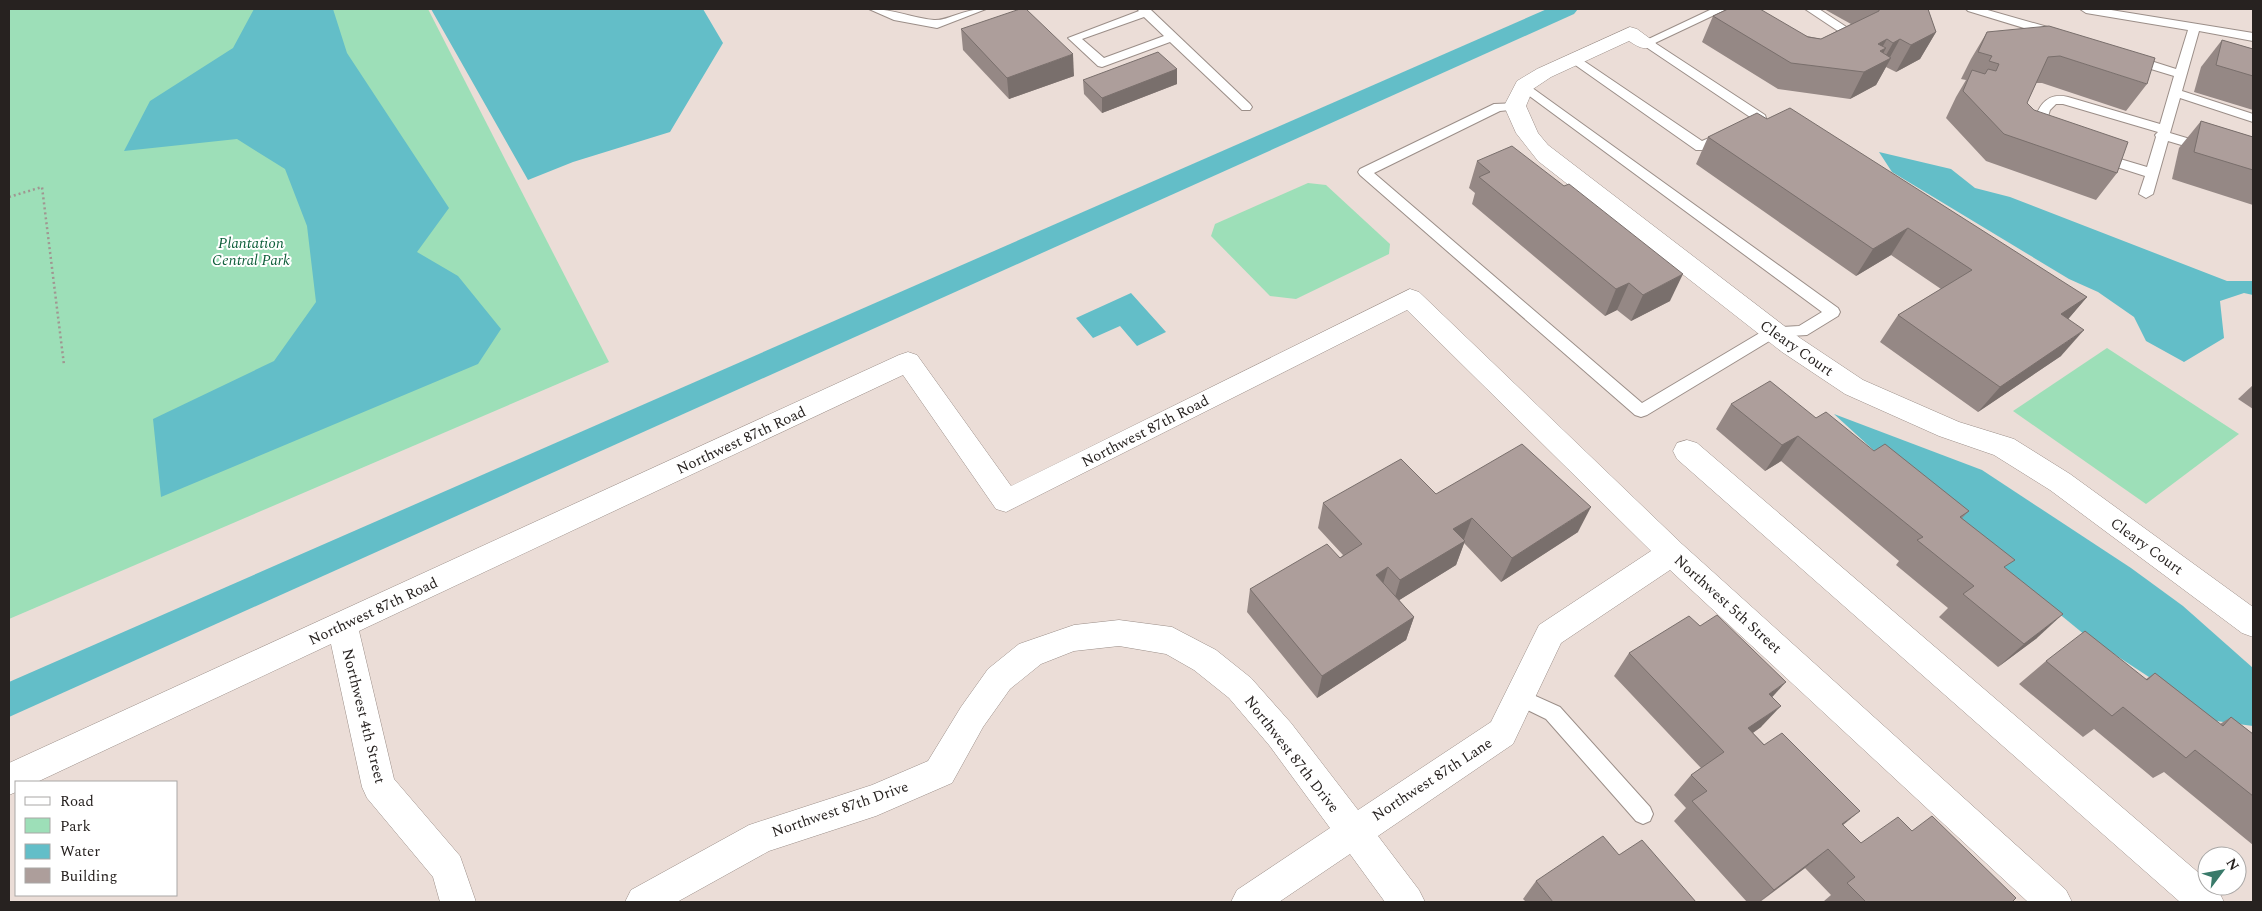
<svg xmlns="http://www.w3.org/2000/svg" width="2262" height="911" viewBox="0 0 2262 911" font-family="Spectral,serif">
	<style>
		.green { fill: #9ddfb8 }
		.water { fill: #63bec8 }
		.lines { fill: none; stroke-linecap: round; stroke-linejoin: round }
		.canal { fill: #63bec8; fill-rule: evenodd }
		.service-casing { stroke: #9b8e88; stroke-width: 2 }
		.minor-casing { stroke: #9b8e88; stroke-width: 1 }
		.path { stroke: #a09691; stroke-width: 2.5; stroke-dasharray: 2 3; stroke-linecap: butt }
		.service { fill: #fff; fill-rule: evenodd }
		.minor { fill: #fff; fill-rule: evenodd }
		.wall { fill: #958885 }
		.shaded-wall { fill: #796f6c }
		.building { fill: #ad9e9b; stroke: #796f6c }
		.labels { text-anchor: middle; stroke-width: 4; stroke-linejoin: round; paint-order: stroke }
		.park-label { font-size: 15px; font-style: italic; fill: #0f5f3b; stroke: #fff }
		.street-label { font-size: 15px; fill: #272220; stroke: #fff }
	</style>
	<rect width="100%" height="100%" fill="#ebddd7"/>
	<!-- green -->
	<g class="green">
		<path d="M9 9H428L609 362 9 619Z"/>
		<path d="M1308 183 1326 185 1390 244 1389 254 1296 299 1270 296 1211 236 1215 224Z"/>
		<path d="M2107 348 2239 434 2146 504 2013 411Z"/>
	</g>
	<!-- water -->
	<g class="water">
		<path d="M254 9H333L347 53 449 208 417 252 458 276 501 329 478 364 161 497 153 419 274 361 316 302 307 226 285 169 237 139 124 151 150 101 233 48Z"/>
		<path d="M431 9H703L723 43 670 132 573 162 528 180Z"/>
		<path d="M1879 152 1951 169 1975 188 2010 197 2227 281H2253V295L2244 293 2220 301 2224 338 2184 362 2146 341 2134 317 2098 292 2069 279 1892 172Z"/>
		<path d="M1131 293 1166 332 1137 346 1120 326 1093 338 1076 318Z"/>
		<path d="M1834 414 1982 470 2131 568 2183 606 2253 668V726L2216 721 2085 635 1989 556Z"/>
	</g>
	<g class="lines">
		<!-- canal -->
		<path class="canal" d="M1547 9H1578L1574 14 9 717V682Z"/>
		<defs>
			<g id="service">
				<path d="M869 9C891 8 912 18 934 20 948 21 965 8 986 9L937 28 894 20Z"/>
				<path d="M1137 9 1151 10 1250 104 1252 107 1250 110H1242L1170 42 1102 67 1098 66 1068 38 1139 11ZM1144 17 1164 36 1104 58 1082 39Z"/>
				<path d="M1712 9H1727L1655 43 1765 115 1766 118C1762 124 1750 129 1742 127L1741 124 1750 117 1640 43Z"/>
				<path d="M1805 9H1819L1851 30C1845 39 1838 48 1826 46L1824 43C1827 38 1834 36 1838 31Z"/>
				<path d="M1966 9H1984L2058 30 2060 33 2054 37 2050 36 1968 11Z"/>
				<path d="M2080 9H2105L2253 33V41L2199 31 2182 91 2253 114V122L2180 98 2170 133 2210 145 2212 148 2205 152 2168 141 2153 194 2146 198 2139 194 2145 176 2095 160 2093 157 2100 153 2147 167 2156 137 2155 135 2158 132 2063 104H2056L2050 110 2044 129 2046 133 2040 137 2035 136 2031 130C2037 110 2044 91 2068 97L2160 124 2174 76 2128 62 2126 59 2132 55 2176 69 2188 30 2086 13Z"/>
				<path d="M1575 55 1702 141 1723 132 1729 136 1706 150H1696L1571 62 1569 59 1571 56Z"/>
				<path d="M1524 82 1838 308 1840 312 1838 316 1807 335 1776 337 1647 415 1641 417 1635 415 1360 175 1358 172 1360 169 1494 104 1519 103 1521 106 1519 109 1500 111 1374 173 1642 403 1768 328 1799 326 1822 312 1520 89 1518 86Z"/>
				<path d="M1520 689 1560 707 1650 807 1653 814 1650 821 1643 824 1636 821 1546 719 1513 703 1511 697 1513 691Z"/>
			</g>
			<g id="minor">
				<path d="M1630 27 1637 29 1656 43 1653 47C1643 50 1638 47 1629 41L1551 77 1533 89 1526 106 1538 133 1548 145 1800 338 1863 380 1959 422 2014 439 2070 474 2253 607V637L2242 633 2050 490 1994 455 1939 436 1845 394 1782 352 1538 161 1516 133 1504 106 1517 81 1537 69Z"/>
				<path d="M1410 289 1419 292 1682 544 2066 890 2072 902H2028L1670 570 1561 643 1513 744 1378 836 1419 890 1425 902H1385L1350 854 1279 902H1231L1237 890 1330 828 1269 745 1229 698 1194 670 1166 654 1119 646 1074 651 1041 664 1010 689 983 727 952 783 876 816 769 851 677 902H625L631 890 749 825 872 785 928 761 961 707 988 669 1019 644 1074 625 1119 620 1172 627 1216 650 1251 678 1291 723 1358 810 1491 722 1539 625 1651 551 1407 310 1006 512 996 509 903 375 359 631 394 779 460 856 476 902H440L433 877 367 798 362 787 331 644 37 782H16V792L9 795V763L899 355 908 352 917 355 1011 486Z"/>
				<path d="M1687 440 1697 443 2207 880V886H2214L2218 890 2224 902H2180L1677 459 1673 451 1677 443Z"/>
			</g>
		</defs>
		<!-- service casing -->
		<use href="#service" class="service-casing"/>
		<!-- minor casing -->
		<use href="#minor" class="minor-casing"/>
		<!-- path -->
		<path class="path" d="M9 197 42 187 64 365"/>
		<!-- service -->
		<use href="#service" class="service"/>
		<!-- minor -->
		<use href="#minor" class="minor"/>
	</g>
	<!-- wall -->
	<g class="wall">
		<path d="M1824 9H1928L1936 32 1920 59 1896 72 1886 67 1876 85 1850 99 1778 89 1702 42 1713 16 1821 39 1851 24Z"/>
		<path d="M961 29 1074 76 1009 99 963 50Z"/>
		<path d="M1987 32 2147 84 2126 111 2042 83H2036L2027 103 2034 110 2117 173 2096 200 1986 161 1946 118 1956 97 1966 80 1961 79 1971 59Z"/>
		<path d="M2222 40 2253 49V110L2194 92 2201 67Z"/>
		<path d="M1177 69V84L1102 113 1084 94 1083 80Z"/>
		<path d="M1767 119 2087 297 2068 319 2061 356 1978 412 1880 342 1898 315 1941 289 1891 255 1856 276 1696 164 1708 137Z"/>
		<path d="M2201 121 2253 137V205L2172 179 2179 148Z"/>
		<path d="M1477 161 1670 301 1631 321 1617 310 1605 316 1472 204 1475 193 1469 188Z"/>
		<path d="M2253 385V409L2238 399Z"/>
		<path d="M1731 404 1816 418 1874 451 1969 511 1962 518 2006 569 2037 638 1998 667 1939 617 1948 608 1896 565 1899 561 1781 461 1765 471 1716 429Z"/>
		<path d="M1436 494 1578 532 1501 582 1464 543 1456 565 1399 600 1414 617 1406 640 1317 698 1247 612 1250 589 1340 558 1343 555 1318 528 1323 503Z"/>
		<path d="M1629 653 1772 697 1761 727 1753 733 1861 843 1912 831 2012 902H1825L1824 901 1831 895 1805 868 1760 902H1747L1674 821 1686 808 1674 795 1691 775 1701 768 1614 676Z"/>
		<path d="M2046 661 2146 679 2155 673 2220 724 2231 717 2253 734V845L2164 772 2153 778 2094 729 2083 737 2019 684Z"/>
		<path d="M1619 855 1696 902H1526L1523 899 1536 881Z"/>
	</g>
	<!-- shaded-wall -->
	<g class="shaded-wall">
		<path d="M1936 32 1920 59 1896 72 1911 45Z"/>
		<path d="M1887 39 1880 51 1886 48 1877 65 1882 62 1893 43 1900 39 1889 59 1891 58 1876 85 1850 99 1878 44Z"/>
		<path d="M1073 54 1074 76 1009 99 1007 78Z"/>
		<path d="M1177 69V84L1102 113V98Z"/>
		<path d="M1908 228 1891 255 1856 276 1873 249Z"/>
		<path d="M1683 274 1670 301 1631 321 1643 295Z"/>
		<path d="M1629 283 1617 310 1605 316 1616 289Z"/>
		<path d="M2087 297 2064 324 2061 314Z"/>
		<path d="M2084 330 2061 356 1978 412 2000 387Z"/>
		<path d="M1798 436 1781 461 1765 471 1782 445Z"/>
		<path d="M1591 507 1578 532 1501 582 1512 558Z"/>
		<path d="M1472 518 1463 542 1465 541 1456 565 1393 604 1400 580 1453 529Z"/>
		<path d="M1388 567 1381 591 1376 575Z"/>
		<path d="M2063 614 2037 638 1998 667 2024 644Z"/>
		<path d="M1414 617 1406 640 1317 698 1322 676Z"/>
		<path d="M1786 682 1766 704 1769 694Z"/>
		<path d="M1781 706 1761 727 1729 749 1748 728Z"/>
		<path d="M1860 811 1837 830 1842 824Z"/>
		<path d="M1828 849 1805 868 1759 902 1774 890Z"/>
	</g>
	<!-- building -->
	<g class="building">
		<path d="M1020 9H1026L1073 54 1007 78 961 29Z"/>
		<path d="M1728 9H1760L1808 37 1821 39 1879 11V9H1928L1936 32 1911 45 1900 39 1893 43 1887 39 1878 44 1886 48 1880 51 1891 58 1864 72 1791 63 1713 16Z"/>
		<path d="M2049 26 2155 58 2147 84 2060 56 2048 57 2027 103 2034 110 2128 142 2117 173 2004 134 1963 91 1972 70 1985 74 1988 69 1996 71 1999 64 1989 61 1992 56 1978 52 1987 32Z"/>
		<path d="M2222 40 2253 49V76L2216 65Z"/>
		<path d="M1158 52 1177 69 1102 98 1083 80Z"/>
		<path d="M1790 108 2087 297 2061 314 2084 330 2000 387 1898 315 1972 270 1908 228 1873 249 1708 137 1757 113 1767 119Z"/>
		<path d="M2201 121 2253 137V170L2194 152Z"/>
		<path d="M1512 146 1564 186 1569 184 1683 274 1643 295 1629 283 1616 289 1479 177 1490 172 1477 161Z"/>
		<path d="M1770 381 1816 418 1826 412 1874 451 1885 444 1969 511 1960 517 2015 560 2004 567 2063 614 2024 644 1963 594 1974 586 1917 540 1923 537 1798 436 1782 445 1731 404Z"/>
		<path d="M1522 444 1591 507 1512 558 1472 518 1453 529 1465 541 1400 580 1388 567 1376 575 1414 617 1322 676 1250 589 1327 544 1340 558 1362 544 1323 503 1401 459 1436 494Z"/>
		<path d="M1717 615 1786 682 1769 694 1781 706 1748 728 1764 745 1782 733 1860 811 1842 824 1861 843 1898 817 1912 831 1932 816 2016 898 2012 902H1866L1847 883 1855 877 1828 849 1774 890 1692 801 1707 791 1691 775 1724 752 1629 653 1689 616 1700 626Z"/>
		<path d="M2085 631 2147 680 2155 673 2223 726 2231 717 2253 734V796L2195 750 2186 758 2123 707 2112 716 2046 661Z"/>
		<path d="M1603 836 1619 855 1642 840 1696 902H1553L1536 881Z"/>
	</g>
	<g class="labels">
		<!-- park labels -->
		<g class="park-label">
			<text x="251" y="248">Plantation<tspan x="251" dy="17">Central Park</tspan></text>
		</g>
		<!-- street labels -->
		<g class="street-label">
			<text transform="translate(1797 348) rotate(35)" y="5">Cleary Court</text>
			<text transform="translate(1145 431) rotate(-27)" y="5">Northwest 87th Road</text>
			<text transform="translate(741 440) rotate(-25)" y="5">Northwest 87th Road</text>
			<text transform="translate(2147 546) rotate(36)" y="5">Cleary Court</text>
			<text transform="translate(1728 604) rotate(42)" y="5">Northwest 5th Street</text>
			<text transform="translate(373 611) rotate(-25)" y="5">Northwest 87th Road</text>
			<text transform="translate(364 716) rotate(76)" y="5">Northwest 4th Street</text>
			<text transform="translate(1292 754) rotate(52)" y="5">Northwest 87th Drive</text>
			<text transform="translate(1432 779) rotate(-33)" y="5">Northwest 87th Lane</text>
			<text transform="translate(840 809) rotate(-19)" y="5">Northwest 87th Drive</text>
		</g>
	</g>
	<!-- border -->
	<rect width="2262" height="911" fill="none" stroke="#272220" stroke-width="20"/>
	<!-- legend -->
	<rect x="15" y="781" width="162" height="115" fill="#ffffff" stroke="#a9a7a6"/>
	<rect x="25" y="797" width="25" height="8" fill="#ffffff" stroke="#a9a7a6"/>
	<text x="60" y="806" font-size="15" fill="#272220">Road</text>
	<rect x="25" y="818" width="25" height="15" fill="#9ddfb8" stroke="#a9a7a6"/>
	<text x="60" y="831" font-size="15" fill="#272220">Park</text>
	<rect x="25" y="844" width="25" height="15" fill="#63bec8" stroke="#a9a7a6"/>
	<text x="60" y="856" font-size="15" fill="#272220">Water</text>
	<rect x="25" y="868" width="25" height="15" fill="#ad9e9b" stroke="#a9a7a6"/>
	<text x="60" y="881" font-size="15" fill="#272220">Building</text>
	<!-- north arrow -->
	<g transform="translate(2222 871) rotate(58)"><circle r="24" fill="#ffffff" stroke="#a9a7a6"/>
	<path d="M0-4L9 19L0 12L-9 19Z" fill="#397a6a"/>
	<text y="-8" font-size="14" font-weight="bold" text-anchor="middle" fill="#272220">N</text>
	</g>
</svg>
